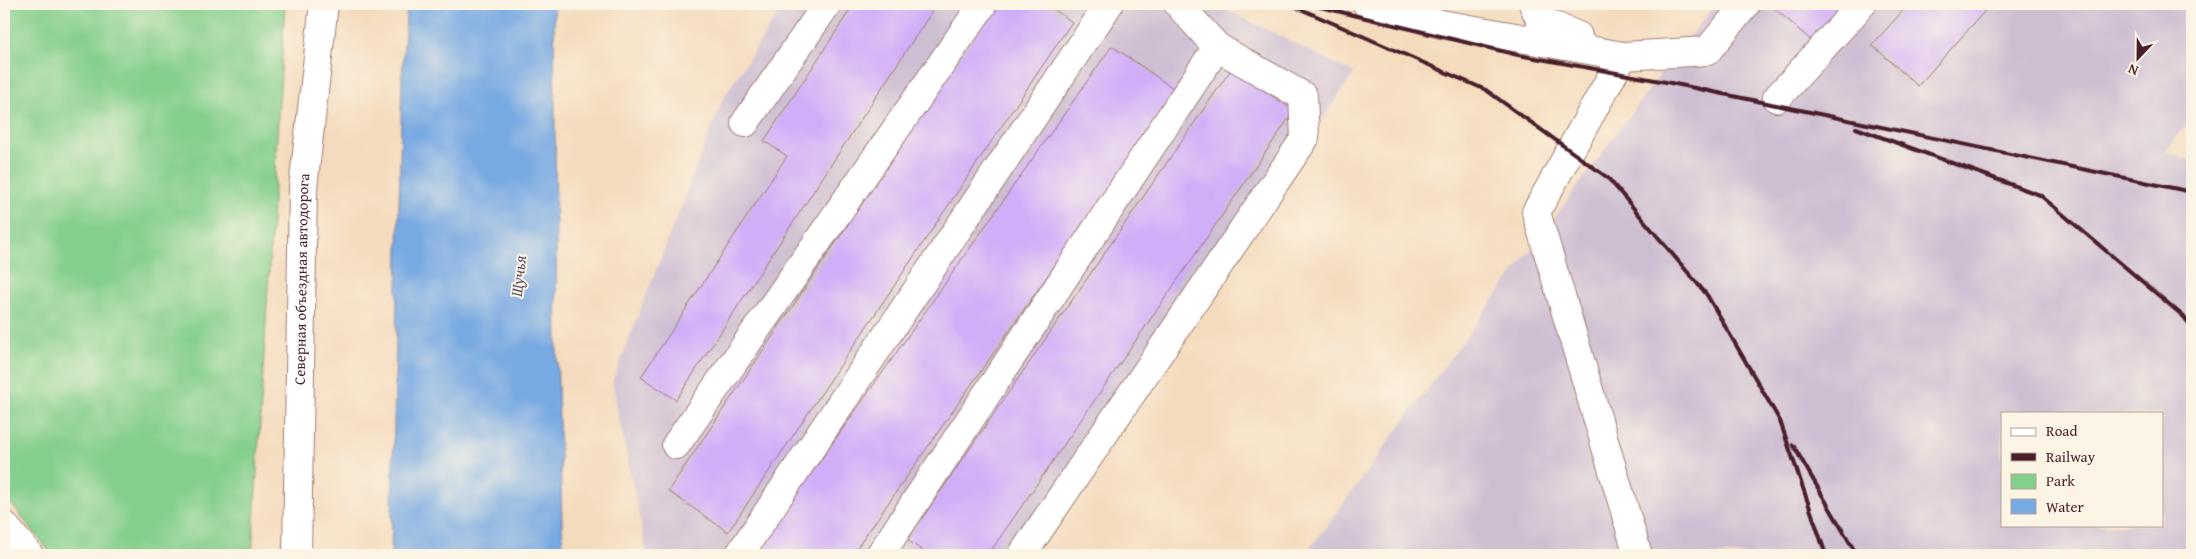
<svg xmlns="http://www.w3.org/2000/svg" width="2196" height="559" viewBox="0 0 2196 559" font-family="'Gentium Book Plus',serif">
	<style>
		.industrial { fill: #cdbed2; fill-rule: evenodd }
		.green { fill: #85cf8c; stroke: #68775c }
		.water { fill: #77a9e2; stroke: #606486 }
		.building { fill: #d0aef8 }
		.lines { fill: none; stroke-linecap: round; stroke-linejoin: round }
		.minor-casing { stroke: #9f7d74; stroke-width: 30 }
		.minor { stroke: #fff; stroke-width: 28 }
		.rail { stroke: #4a1f2b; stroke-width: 4 }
		.labels { text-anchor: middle; stroke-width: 4; stroke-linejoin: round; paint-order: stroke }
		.street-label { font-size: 15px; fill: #4a1f2b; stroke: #fcf5e5 }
		.water-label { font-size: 16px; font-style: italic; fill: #5a4f6b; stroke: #fcf5e5 }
	</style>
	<rect width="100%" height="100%" fill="#fcf5e5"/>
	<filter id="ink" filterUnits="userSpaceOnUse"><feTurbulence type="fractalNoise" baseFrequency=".02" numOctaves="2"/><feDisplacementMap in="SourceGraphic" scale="10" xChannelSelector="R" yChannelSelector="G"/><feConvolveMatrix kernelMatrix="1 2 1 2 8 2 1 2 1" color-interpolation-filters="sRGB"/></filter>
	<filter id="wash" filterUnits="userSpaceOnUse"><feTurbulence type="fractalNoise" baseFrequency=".0096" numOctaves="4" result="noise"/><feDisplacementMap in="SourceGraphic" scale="20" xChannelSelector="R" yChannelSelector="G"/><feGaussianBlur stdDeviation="1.12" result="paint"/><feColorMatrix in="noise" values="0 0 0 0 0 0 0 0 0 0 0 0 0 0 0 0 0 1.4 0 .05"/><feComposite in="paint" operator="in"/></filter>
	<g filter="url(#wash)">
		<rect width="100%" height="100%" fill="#f4dbbd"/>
		<!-- industrial -->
		<g class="industrial">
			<path d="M784 4H1215L1354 73 1018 555H647L612 382 723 99Z"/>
			<path d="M1717 4H2192V115L2166 152 2192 160V555H1305L1682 45ZM2002 413H2162V525H2002Z"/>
		</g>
		<!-- green -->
		<path class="green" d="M4 4H285L252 555H52L4 495Z"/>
		<!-- water -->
		<path class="water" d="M407 4H554L557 353 563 555H391L402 75Z"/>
		<g id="blocks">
			<!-- building -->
			<g class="building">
				<path d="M854 4H937L676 400 641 377 787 156 764 141Z"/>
				<path d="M997 4H1046L1072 22 728 532 668 491Z"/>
				<path d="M1776 4H1847L1813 42 1773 7Z"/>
				<path d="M1909 4H1991L1918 86 1872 45Z"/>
				<path d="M1112 46 1177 91 852 555H754Z"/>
				<path d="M1232 68 1294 111 988 555H929L907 540Z"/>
			</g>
		</g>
	</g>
	<g filter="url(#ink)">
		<use href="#blocks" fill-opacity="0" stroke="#9f7d74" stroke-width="1"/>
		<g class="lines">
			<defs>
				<g id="minor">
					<path d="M1367 4 1441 24 1623 56"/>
					<path d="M1533 4 1540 20 1578 36"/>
					<path d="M1777 98 1862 4"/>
					<path d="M745 123 827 4"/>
					<path d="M676 445 983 4"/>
					<path d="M4 525 29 555"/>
					<path d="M1024 552 1305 138 1303 96 1217 47"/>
					<path id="s1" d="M297 555 303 188 324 4"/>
					<path d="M739 555 1109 4"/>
					<path d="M880 555 1217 47 1178 4"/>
					<path d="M1638 555 1536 212 1623 56 1707 51 1746 4"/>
				</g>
			</defs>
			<!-- minor casing -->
			<use href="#minor" class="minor-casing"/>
			<!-- minor -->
			<use href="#minor" class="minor"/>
			<!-- rail -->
			<g class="rail">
				<path d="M1289 4 1486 90 1608 178 1707 295 1780 421 1826 555"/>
				<path d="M1308 4 1518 55 1666 82 2192 192"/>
				<path d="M1856 128 2040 195 2183 316 2192 327"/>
				<path d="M1793 445 1857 555"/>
			</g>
		</g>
	</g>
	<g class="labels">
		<!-- street labels -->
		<g class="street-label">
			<text dy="5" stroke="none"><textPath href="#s1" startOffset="276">Северная объездная автодорога</textPath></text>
		</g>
		<!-- water labels -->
		<g class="water-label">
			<text transform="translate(518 276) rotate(-84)" y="6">Щучья</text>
		</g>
	</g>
	<!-- margin -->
	<rect width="2196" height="559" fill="none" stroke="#fcf5e5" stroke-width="20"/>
	<!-- legend -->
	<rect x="2001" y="412" width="162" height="115" fill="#fcf5e5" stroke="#b59f9b"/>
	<rect x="2011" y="428" width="25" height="8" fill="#ffffff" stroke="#b59f9b"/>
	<text x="2046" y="436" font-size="15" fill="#4a1f2b">Road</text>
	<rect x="2011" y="453" width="25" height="8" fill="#4a1f2b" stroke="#b59f9b"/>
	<text x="2046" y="462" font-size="15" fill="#4a1f2b">Railway</text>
	<rect x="2011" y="474" width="25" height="15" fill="#85cf8c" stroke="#b59f9b"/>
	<text x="2046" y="486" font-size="15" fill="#4a1f2b">Park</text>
	<rect x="2011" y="499" width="25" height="15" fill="#77a9e2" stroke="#b59f9b"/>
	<text x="2046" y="512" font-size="15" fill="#4a1f2b">Water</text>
	<!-- north arrow -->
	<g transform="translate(2138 58) rotate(202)" stroke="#fcf5e5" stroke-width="4" paint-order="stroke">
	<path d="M0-4L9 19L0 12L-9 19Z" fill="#4a1f2b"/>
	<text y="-8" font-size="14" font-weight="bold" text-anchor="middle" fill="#4a1f2b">N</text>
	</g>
</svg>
